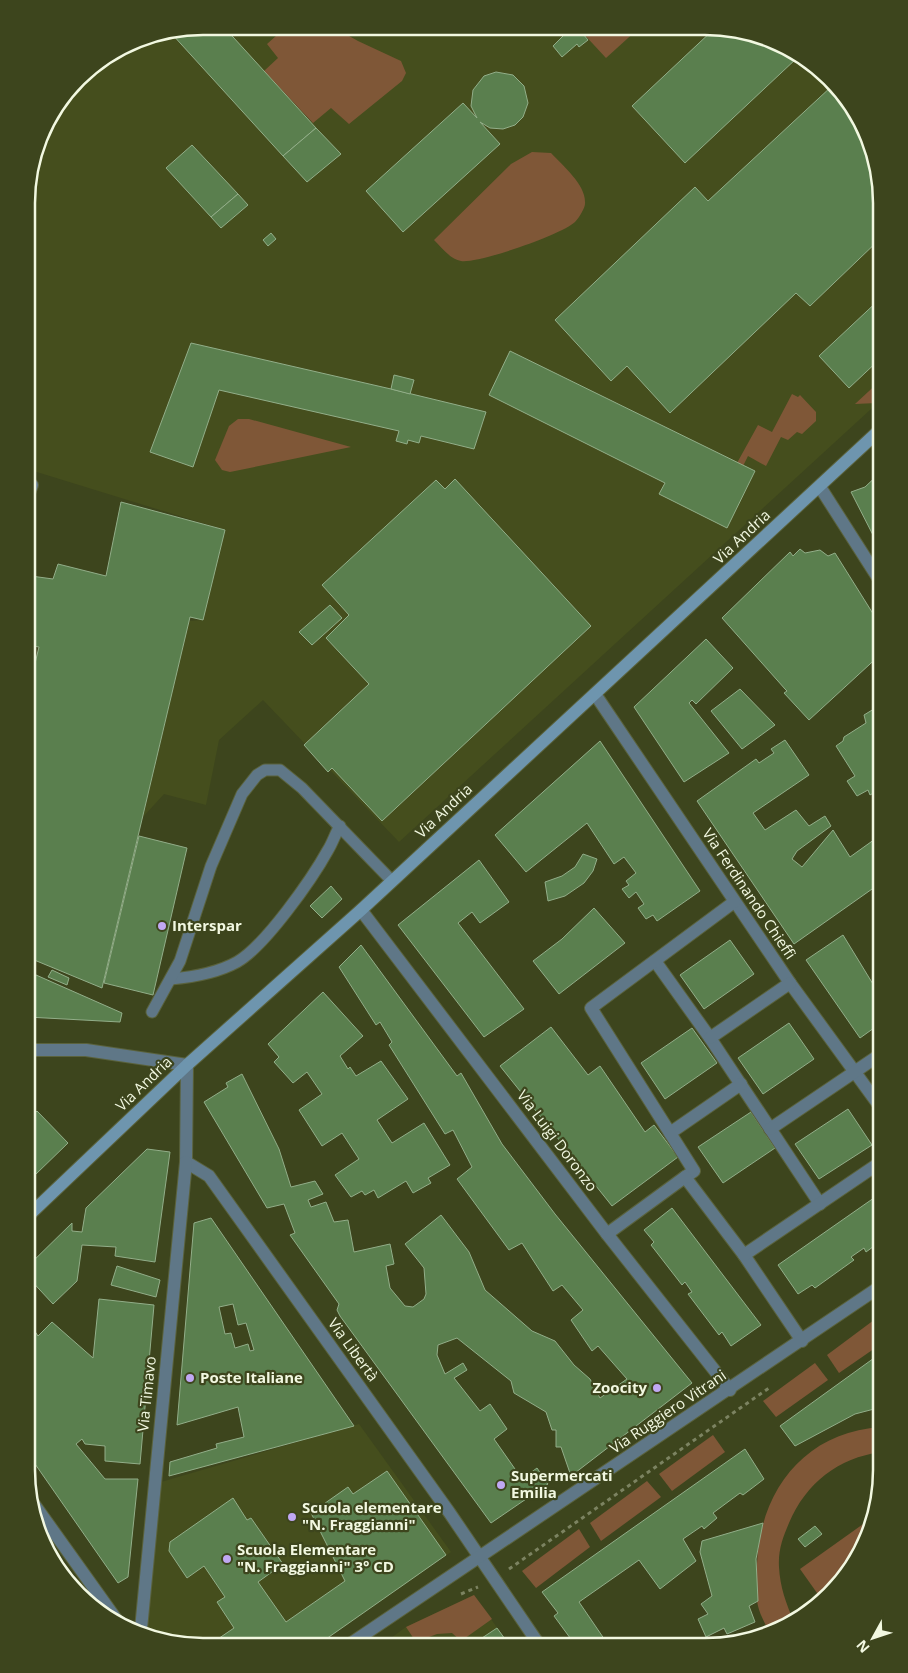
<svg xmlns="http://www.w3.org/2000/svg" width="908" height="1673" viewBox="0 0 908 1673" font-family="'Open Sans',sans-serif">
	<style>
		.built { fill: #454e1d }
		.green { fill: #7f5737 }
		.building { fill: #5a7f4e; stroke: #92ae89; fill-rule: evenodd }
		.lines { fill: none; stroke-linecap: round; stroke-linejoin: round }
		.service-casing { stroke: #5a623c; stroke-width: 13 }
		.minor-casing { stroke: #5a623c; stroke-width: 14 }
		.secondary-casing { stroke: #5a623c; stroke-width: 14 }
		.path { stroke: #7c8361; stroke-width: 3; stroke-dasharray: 4 4; stroke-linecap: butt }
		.service { stroke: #5f7787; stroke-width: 11 }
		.minor { stroke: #5f7787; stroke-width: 12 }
		.secondary { stroke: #6e95ae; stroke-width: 12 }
		.poi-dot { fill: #c0a8f3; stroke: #3d451d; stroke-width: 2 }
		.labels { text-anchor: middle; stroke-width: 4.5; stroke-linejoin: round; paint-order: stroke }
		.street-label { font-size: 15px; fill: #f2f8e1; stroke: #3d451d }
		.poi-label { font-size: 15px; font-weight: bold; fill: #f2f8e1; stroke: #3d451d; text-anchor: start }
		.rim { fill: none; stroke: #f2f8e1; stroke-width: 2.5 }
	</style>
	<rect width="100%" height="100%" fill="#3d451d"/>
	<!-- built -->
	<g class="built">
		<path d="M203 26 740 30 821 70 872 146 882 203V399L399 842 263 700 219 740 206 805 164 794 143 817 189 621 203 620 225 530 27 469 28 180 45 124 86 70 135 40Z"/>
		<path d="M359 1424 451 1552 317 1646 179 1645 147 1632 161 1482Z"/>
		<path d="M474 1595 510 1646H380L406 1627Z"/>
	</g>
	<!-- green -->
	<g class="green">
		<path d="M286 27H333L358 41 401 61 406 73 402 81 349 124 331 108 313 123 264 71 278 58 267 44Z"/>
		<path d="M584 29H638L606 58 581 31Z"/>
		<path d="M532 152 551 153C563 166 585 184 585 202 586 207 579 218 575 222 563 234 478 264 461 261 450 259 442 248 434 240L511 164Z"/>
		<path d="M882 379V399L877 403 855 404Z"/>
		<path d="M792 394 798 397 800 395 816 412V421L802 434 797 432 788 440 781 437 766 466 748 456 743 466 737 463 758 425 772 432Z"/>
		<path d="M238 419H249L351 447 230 472 222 470 215 460 229 426Z"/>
		<path d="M878 1317 881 1322V1344L839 1373 827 1355Z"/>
		<path d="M815 1363 828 1380 776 1417 763 1401Z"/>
		<path d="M881 1427V1452C838 1458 806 1483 789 1523 783 1537 778 1550 779 1567 780 1587 786 1603 794 1622L770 1634C766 1625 760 1615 758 1606 755 1593 756 1577 757 1564 760 1490 805 1432 881 1427Z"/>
		<path d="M713 1435 725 1452 672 1491 659 1474Z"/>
		<path d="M647 1481 661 1497 601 1541 590 1523Z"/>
		<path d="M873 1517C865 1553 849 1575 822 1600L800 1569Z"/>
		<path d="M579 1529 590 1547 536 1588 522 1571Z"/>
		<path d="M474 1595 492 1619 461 1641 452 1633 437 1634 416 1642 406 1627Z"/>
	</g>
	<!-- building -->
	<g class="building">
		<path d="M203 26H223L316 128 283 156 171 33Z"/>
		<path d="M563 28 579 29 588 40 579 47 577 44 562 57 553 46 567 32Z"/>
		<path d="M714 29 740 30 797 58 685 163 632 106Z"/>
		<path d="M496 72 513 75 524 86 528 103 523 117 515 125 503 129 490 128 480 122 500 144 403 232 366 191 463 103 477 118 471 106 473 90 484 76Z"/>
		<path d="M832 86 872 146 882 203V237L810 306 796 293 670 413 627 366 611 381 555 320 695 187 708 201Z"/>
		<path d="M316 128 341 154 307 182 283 156Z"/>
		<path d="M192 145 238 194 211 217 166 168Z"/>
		<path d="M238 194 248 205 221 228 211 217Z"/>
		<path d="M271 233 276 239 268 246 263 240Z"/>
		<path d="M882 297V357L849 388 819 356Z"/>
		<path d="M191 343 391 389 486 412 474 449 421 436 419 443 408 440 407 444 396 441 399 431 219 390 193 467 150 452Z"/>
		<path d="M510 351 755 471 727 528 659 494 665 483 489 395Z"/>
		<path d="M394 375 414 380 410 394 391 389Z"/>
		<path d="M882 471V533L874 537 851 492 865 487Z"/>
		<path d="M455 479 591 626 382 821 332 768 328 772 304 745 369 684 326 638 349 615 322 585 436 480 445 489Z"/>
		<path d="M121 502 225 530 203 620 190 617 102 988 27 957V696L39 647 27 645V593L31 576 53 579 58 564 106 576Z"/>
		<path d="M800 549 805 553 820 550 828 556 835 553 882 628V653L809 720 784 693 787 691 785 689 722 618 790 552 793 556Z"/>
		<path d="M330 605 342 618 312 645 299 632Z"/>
		<path d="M706 639 733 668 696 704 692 700 689 703 729 753 684 782 634 707Z"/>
		<path d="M740 689 775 725 742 749 711 711Z"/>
		<path d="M882 704V788L870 795 868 790 857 796 847 781 855 776 836 746 843 741 844 737 866 723 864 715Z"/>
		<path d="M785 740 809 775 753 813 765 830 796 810 809 826 825 816 831 826 797 851 792 859 802 867 833 830 850 857 882 834V882L794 944 697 801 756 759 759 763 774 753 771 749Z"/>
		<path d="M600 741 700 891 657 921 653 915 646 919 638 908 644 904 636 892 629 898 622 889 629 885 626 881 636 873 624 857 614 864 587 823 526 872 495 835Z"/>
		<path d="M139 836 187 848 153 995 104 983Z"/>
		<path d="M583 854 597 859 593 871 584 883 565 896 548 901 545 882 562 876 575 867Z"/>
		<path d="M479 860 509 902 480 923 472 912 458 923 524 1009 484 1037 398 925Z"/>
		<path d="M331 886 342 899 322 918 310 906Z"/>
		<path d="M594 908 625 943 559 994 533 961 562 939Z"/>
		<path d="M843 935 876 989 882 985 881 1023 860 1038 806 960Z"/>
		<path d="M730 940 754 974 704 1009 680 975Z"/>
		<path d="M361 945 457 1076 461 1073 502 1144 555 1214 692 1383 571 1476 561 1447H556V1430H552L546 1412 514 1393 511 1381 457 1338 438 1345 437 1355 445 1374 463 1363 467 1370 454 1378 480 1411 490 1404 507 1429 494 1439 522 1479 537 1468 548 1484 491 1523 340 1316 337 1310 339 1304 290 1235 295 1233 284 1204 267 1208 204 1102 228 1087 226 1083 242 1074 279 1149 291 1187 315 1181 323 1194 308 1200 311 1207 326 1202 334 1222 348 1220 354 1252 390 1244 394 1264 386 1266 390 1288 405 1306 413 1307 424 1299 426 1294 424 1268 405 1244 441 1215 469 1252 485 1290 532 1331 555 1341 574 1365 590 1379 600 1398 627 1379 598 1346 592 1351 571 1320 583 1310 562 1285 553 1291 522 1243 509 1250 457 1179 472 1167 453 1130 445 1134 389 1045 392 1042 380 1022 376 1025 339 967Z"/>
		<path d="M52 970 69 978 67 985 48 977Z"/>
		<path d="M27 971 122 1013 120 1022 27 1017Z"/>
		<path d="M323 992 363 1036 340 1056 348 1069 350 1067 356 1076 381 1061 408 1099 377 1120 392 1143 424 1123 450 1165 428 1178 431 1183 413 1193 406 1181 378 1198 374 1190 365 1195 362 1191 351 1197 335 1175 359 1159 342 1133 322 1146 299 1110 322 1094 307 1072 293 1083 274 1062 279 1057 268 1044Z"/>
		<path d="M789 1023 814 1059 763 1094 738 1058Z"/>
		<path d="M551 1027 588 1075 600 1066 645 1132 654 1125 678 1157 612 1206 500 1066Z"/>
		<path d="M692 1028 717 1063 665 1099 641 1063Z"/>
		<path d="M848 1109 872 1145 819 1179 795 1144Z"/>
		<path d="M37 1111 68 1143 35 1175 27 1166V1120Z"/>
		<path d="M751 1112 775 1148 723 1183 698 1147Z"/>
		<path d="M147 1149 170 1152 155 1262 115 1256 116 1247 82 1245 77 1281 53 1304 26 1275V1268L72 1223V1231L82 1232 86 1208Z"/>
		<path d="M881 1193V1241L866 1252 864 1248 851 1257 854 1260 815 1288 812 1285 798 1294 778 1265Z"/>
		<path d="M672 1208 761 1325 731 1346 722 1332 719 1335 688 1294 692 1292 685 1282 682 1285 651 1245 654 1242 644 1230Z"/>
		<path d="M211 1218 354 1426 169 1476 170 1462 217 1448 216 1444 244 1437 238 1407 177 1425 194 1223ZM233 1304 238 1325 246 1323 254 1350 250 1351 248 1344 235 1348 231 1333 225 1334 219 1307Z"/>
		<path d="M117 1266 160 1280 156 1297 111 1285Z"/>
		<path d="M99 1299 154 1305 140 1464 105 1461V1446L85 1444 82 1439 76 1444 105 1479H138L128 1577 118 1583 26 1451V1318L38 1336 52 1322 93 1358Z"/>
		<path d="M881 1353V1402L877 1403 878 1408 855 1414 795 1446 780 1426Z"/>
		<path d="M745 1449 764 1479 743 1495 740 1493 713 1513 717 1518 704 1529 702 1526 683 1539 696 1561 660 1589 639 1560 579 1602 609 1646H576L554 1616 558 1613 542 1592Z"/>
		<path d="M387 1471 446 1555 316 1646 209 1645 234 1628 217 1602 225 1597 204 1566 187 1578 169 1551 170 1542 233 1498 247 1520 251 1518 283 1564 258 1582 286 1622 345 1581 311 1513 348 1487 353 1494Z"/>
		<path d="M763 1523 756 1559 758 1601 749 1606 755 1622 727 1634 724 1628 706 1637 698 1619 708 1614 701 1604 712 1596 700 1552 702 1541Z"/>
		<path d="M815 1526 822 1534 805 1547 798 1539Z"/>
		<path d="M497 1628 510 1646H470Z"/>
	</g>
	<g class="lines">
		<defs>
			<g id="service">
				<path d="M171 979C194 977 217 973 237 962 265 946 312 879 328 850 333 842 335 834 340 826"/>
				<path d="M152 1012 180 961 211 866 242 794 257 775 265 770H280L302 788 392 881"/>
			</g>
			<g id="minor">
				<path d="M820 487 882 584"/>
				<path d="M27 498 32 485 27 483"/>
				<path d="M595 694 790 983 881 1108"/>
				<path d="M361 910 607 1234 730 1390"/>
				<path d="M655 961 710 1038 820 1204"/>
				<path d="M710 1038 790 983"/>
				<path d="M27 1050H86L187 1065 186 1162 209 1176 449 1512 540 1646"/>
				<path d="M770 1129 881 1054"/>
				<path d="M670 1133 741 1084"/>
				<path d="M685 1177 694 1171 591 1008 734 902"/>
				<path d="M607 1234 685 1177 744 1255 802 1341"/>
				<path d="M744 1255 881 1162"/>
				<path d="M31 1500 116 1619"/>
				<path d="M141 1629 186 1162"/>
				<path d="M347 1646 881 1286"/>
			</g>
			<path id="secondary" d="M27 1217 187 1065 361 910 882 428"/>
		</defs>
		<!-- service casing -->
		<use href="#service" class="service-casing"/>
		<!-- minor casing -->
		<use href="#minor" class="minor-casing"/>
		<!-- secondary casing -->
		<use href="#secondary" class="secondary-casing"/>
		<!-- path -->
		<g class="path">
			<path d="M509 1569 769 1388"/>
			<path d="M461 1594 478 1587"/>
		</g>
		<!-- service -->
		<use href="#service" class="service"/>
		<!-- minor -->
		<use href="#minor" class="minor"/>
		<!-- secondary -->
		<use href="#secondary" class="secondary"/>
	</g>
	<!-- markers -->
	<g class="poi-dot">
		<circle cx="162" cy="926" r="5"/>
		<circle cx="190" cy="1378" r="5"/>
		<circle cx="657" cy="1388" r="5"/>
		<circle cx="501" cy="1485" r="5"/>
		<circle cx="292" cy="1517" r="5"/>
		<circle cx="227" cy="1559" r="5"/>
	</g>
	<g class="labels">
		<!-- street labels -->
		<g class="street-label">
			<text transform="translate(742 537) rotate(-43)" y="5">Via Andria</text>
			<text transform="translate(444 811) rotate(-43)" y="5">Via Andria</text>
			<text transform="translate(749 894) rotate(56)" y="5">Via Ferdinando Chieffi</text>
			<text transform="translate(144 1084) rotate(-44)" y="5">Via Andria</text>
			<text transform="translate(557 1141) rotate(53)" y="5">Via Luigi Doronzo</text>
			<text transform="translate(353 1350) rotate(54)" y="5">Via Libertà</text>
			<text transform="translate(147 1394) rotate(-84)" y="5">Via Timavo</text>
			<text transform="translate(668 1412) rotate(-34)" y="5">Via Ruggiero Vitrani</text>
		</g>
		<!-- poi labels -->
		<g class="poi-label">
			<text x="172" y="931">Interspar</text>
			<text x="200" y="1383">Poste Italiane</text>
			<text x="647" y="1393" text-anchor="end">Zoocity</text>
			<text x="511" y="1481">Supermercati<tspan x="511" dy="17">Emilia</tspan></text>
			<text x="302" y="1513">Scuola elementare<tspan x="302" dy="17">"N. Fraggianni"</tspan></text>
			<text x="237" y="1555">Scuola Elementare<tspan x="237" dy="17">"N. Fraggianni" 3° CD</tspan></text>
		</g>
	</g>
	<!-- crop -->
	<path d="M0 0H908V1673H0ZM203 35H705A168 168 0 0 1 873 203V1470A168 168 0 0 1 705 1638H203A168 168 0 0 1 35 1470V203A168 168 0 0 1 203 35Z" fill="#3d451d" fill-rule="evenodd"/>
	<path class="rim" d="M203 35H705A168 168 0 0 1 873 203V1470A168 168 0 0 1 705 1638H203A168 168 0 0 1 35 1470V203A168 168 0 0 1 203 35Z"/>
	<!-- north arrow -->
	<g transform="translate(873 1638) rotate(230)" stroke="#3d451d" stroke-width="4" paint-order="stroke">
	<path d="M0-4L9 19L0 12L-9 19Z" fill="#f2f8e1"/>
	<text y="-8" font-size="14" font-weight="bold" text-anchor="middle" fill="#f2f8e1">N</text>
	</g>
</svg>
